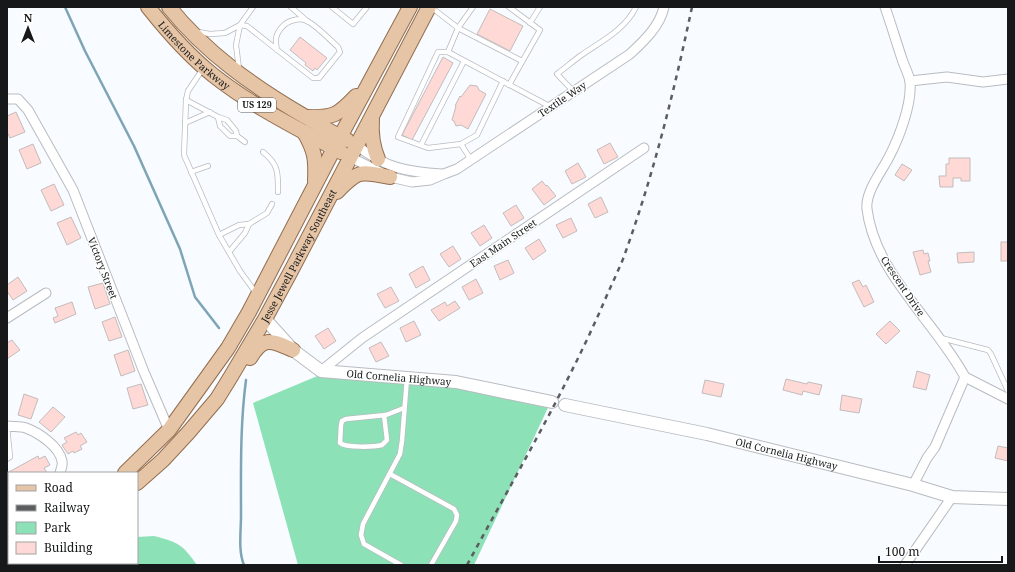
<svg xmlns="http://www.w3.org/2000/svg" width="1015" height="572" viewBox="0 0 1015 572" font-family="'Noto Serif',serif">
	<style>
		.green { fill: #8de1b7 }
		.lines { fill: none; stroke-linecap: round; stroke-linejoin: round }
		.stream { stroke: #7ea5b5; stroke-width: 2.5 }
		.building { fill: #ffd9d5; stroke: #c3bcbb }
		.lane-casing { stroke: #b8bcc0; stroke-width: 6 }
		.street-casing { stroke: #b8bcc0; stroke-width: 11 }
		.secondary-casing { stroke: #b8bcc0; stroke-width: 14 }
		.primary-casing { stroke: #926e4e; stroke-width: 16 }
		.lane { stroke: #fff; stroke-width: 4.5 }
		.street { stroke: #fff; stroke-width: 9 }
		.secondary { stroke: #fff; stroke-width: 12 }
		.primary { stroke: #e6c4a6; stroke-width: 14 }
		.rail { stroke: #5b5d5f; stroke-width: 2.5; stroke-dasharray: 5 5; stroke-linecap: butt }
		.labels { text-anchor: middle; stroke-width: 3; stroke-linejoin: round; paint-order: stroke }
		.shield { fill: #fff; stroke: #5c5d5e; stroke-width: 1 }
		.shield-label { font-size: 9px; font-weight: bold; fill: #161819 }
		.street-label { font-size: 10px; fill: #161819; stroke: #fff }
	</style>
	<rect width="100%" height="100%" fill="#f8fbff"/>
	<!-- green -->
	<g class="green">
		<path d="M339 367 553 397 474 565H298L253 403Z"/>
		<path d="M154 536C178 542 183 545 197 565H98L99 563H137V537Z"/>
	</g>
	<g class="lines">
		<!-- stream -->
		<g class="stream">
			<path d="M65 7 85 51 134 146 180 249 195 297 219 328"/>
			<path d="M244 565C238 551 241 531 241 516 241 471 240 425 246 380"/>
		</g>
	</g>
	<!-- building -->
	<g class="building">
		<path d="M490 9 523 26 510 51 477 34Z"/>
		<path d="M300 37 327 58 317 70 315 68 313 71 305 65 306 63 290 50Z"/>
		<path d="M443 57 453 63 412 140 402 135Z"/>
		<path d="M470 85 477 86 479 90 486 94 468 129 461 125 456 126 454 121 452 120 456 106H455L460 96 461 97Z"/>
		<path d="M16 112 25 132 10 138 7 132V116Z"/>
		<path d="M610 143 618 157 604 164 597 150Z"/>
		<path d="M33 144 41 163 27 169 19 150Z"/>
		<path d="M949 158H970V181H961V178H953V187H940L939 176H946V164H949Z"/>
		<path d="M578 163 586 177 572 184 565 171Z"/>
		<path d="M902 164 912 170 904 181 895 175Z"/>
		<path d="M542 181 546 186 547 185 556 196 544 205 532 189Z"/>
		<path d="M54 184 64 205 51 211 41 190Z"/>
		<path d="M601 197 608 212 595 218 588 204Z"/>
		<path d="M516 205 524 218 511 226 503 213Z"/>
		<path d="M71 217 81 238 67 245 57 223Z"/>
		<path d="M571 218 577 231 563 238 556 225Z"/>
		<path d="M484 225 492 238 480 246 471 233Z"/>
		<path d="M539 239 546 251 533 260 525 248Z"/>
		<rect x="1001" y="242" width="7" height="19"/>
		<path d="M453 246 461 259 449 267 440 254Z"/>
		<path d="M923 250 924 254 928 253 930 261H928L931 272 920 275 913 252Z"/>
		<path d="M974 252V262L958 263 957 253Z"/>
		<path d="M508 260 514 273 500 280 494 266Z"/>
		<path d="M423 266 430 280 416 288 409 274Z"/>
		<path d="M18 277 27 291 13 300 7 291V285Z"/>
		<path d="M476 279 483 293 469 300 462 287Z"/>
		<path d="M859 280 863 287 866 285 874 302 864 307 852 283Z"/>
		<path d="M103 283 110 304 95 309 88 287Z"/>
		<path d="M391 287 399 301 385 308 377 294Z"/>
		<path d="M455 301 460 308 439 321 431 310 445 302 447 306Z"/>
		<path d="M72 302 76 314 55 323 53 318 58 316 55 308Z"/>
		<path d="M115 317 122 337 109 341 102 322Z"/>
		<path d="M414 321 421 335 406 342 400 328Z"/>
		<path d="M890 321 900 331 886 344 876 334Z"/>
		<path d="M328 328 336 341 324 349 315 336Z"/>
		<path d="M12 340 20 350 7 359V343Z"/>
		<path d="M381 342 389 356 376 362 369 348Z"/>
		<path d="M128 350 135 371 121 376 114 355Z"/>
		<path d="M917 371 930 375 926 390 913 387Z"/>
		<path d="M786 379 807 384 808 382 822 385 819 395 803 391 802 395 783 390Z"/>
		<path d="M705 380 724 384 721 397 702 393Z"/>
		<path d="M141 384 148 405 133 409 127 388Z"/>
		<path d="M24 394 38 399 31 419 18 415Z"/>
		<path d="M842 395 862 399 859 413 840 410Z"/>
		<path d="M53 407 65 417 51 432 39 422Z"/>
		<path d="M76 432 78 435 81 433 87 442 80 446 82 449 74 453 73 451 68 454 62 445 67 442 64 438Z"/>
		<path d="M998 446 1008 448V461L995 458Z"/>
		<path d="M38 456 39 459 45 456 50 465 44 468 47 473H9V498L7 499V473Z"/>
	</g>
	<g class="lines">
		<defs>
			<g id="lane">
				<path d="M291 7 307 21"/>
				<path d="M332 7 353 24 367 7"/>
				<path d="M431 7 458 28 522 61"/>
				<path d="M473 7 458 28 448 52 551 107"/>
				<path d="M530 23 540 7"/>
				<path d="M198 32 210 34 225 33 240 25 247 26 313 78H319L340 52 338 47C331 41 316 25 307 21 299 17 287 21 282 27 275 35 275 40 277 50"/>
				<path d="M448 52H438L398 137 428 148 461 144 477 135 503 81"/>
				<path d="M239 69 236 45 240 25 253 7"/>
				<path d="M202 70 188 91 186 100 184 155 219 235 240 271 256 293"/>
				<path d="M509 85 540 30 509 7"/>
				<path d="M574 92 557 74C565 68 572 62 580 56 600 42 625 30 636 7"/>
				<path d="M186 100 218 117 227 120 236 131 237 136"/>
				<path d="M218 117 220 126 230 136H237L245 142"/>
				<path d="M185 123 210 112"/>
				<path d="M461 144 471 160"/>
				<path d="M421 145 464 61"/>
				<path d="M263 152C279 165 278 173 278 192"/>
				<path d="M191 172 208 166"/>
				<path d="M219 235 239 225 249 224 267 213 272 204"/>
				<path d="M229 252 245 233 249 224"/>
				<path d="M941 338 988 350 991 354 1008 391"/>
				<path d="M384 415 387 440 382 445C374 447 346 448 340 443L341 425 342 421 346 419 386 415 404 408"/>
				<path d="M7 459 10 457 7 426"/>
				<path d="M390 474 454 509 457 515 456 521 431 565"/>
				<path d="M63 563 64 565"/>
				<path d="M401 565 364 544 361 535 363 524 400 454 402 441 407 378"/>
			</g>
			<g id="street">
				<path d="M885 7C891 24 896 41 902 59 904 66 909 74 910 82 912 104 899 138 889 157 882 171 865 192 867 209 875 274 935 321 965 377"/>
				<path d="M910 81 947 77 983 82 1008 79"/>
				<path d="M7 99H18L28 110 73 190 144 372 169 430"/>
				<path d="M356 145C386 168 406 172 442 174"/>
				<path d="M350 157 390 177 412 182 430 180 444 174 457 169 630 54C644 41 660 26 664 7"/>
				<path d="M7 318 46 293"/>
				<path d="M321 371 362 338 644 148"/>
				<path d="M965 377 1008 399"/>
				<path d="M7 426C13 427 20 426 26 428 39 433 59 446 62 461 63 465 61 469 60 473"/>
				<path d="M913 485 927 458 935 447 965 377"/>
				<path d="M7 519 9 517"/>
				<path d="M905 565 952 497"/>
			</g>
			<g id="secondary">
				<path id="s1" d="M265 319 293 350 321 371 456 382 552 402"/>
				<path id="s2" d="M565 405 707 434 913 485 952 497 1008 499"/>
			</g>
			<g id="primary">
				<path id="s3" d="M148 7C167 31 189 56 213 75 252 106 297 128 341 152"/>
				<path d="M169 7C206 53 253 86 304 116 318 124 332 133 347 140"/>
				<path d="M307 117C334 118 338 115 356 96"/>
				<path d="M372 119C371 133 372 145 378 159"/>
				<path d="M304 132C315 151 316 159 315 181"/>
				<path d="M337 192C358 170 360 171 390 177"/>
				<path d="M250 358C264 335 272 341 293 350"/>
				<path d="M125 473 169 430 228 348 249 312 340 137 410 7"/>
				<path id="s4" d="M137 483 163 460 188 433 217 399 230 378 265 319 291 271 429 7"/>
				<path d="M7 556 9 555"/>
				<path d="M20 565 24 563"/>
			</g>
		</defs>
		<!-- lane casing -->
		<use href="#lane" class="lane-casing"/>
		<!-- street casing -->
		<use href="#street" class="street-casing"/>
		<!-- secondary casing -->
		<use href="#secondary" class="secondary-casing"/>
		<!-- primary casing -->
		<use href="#primary" class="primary-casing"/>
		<!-- lane -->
		<use href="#lane" class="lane"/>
		<!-- street -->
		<use href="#street" class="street"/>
		<!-- secondary -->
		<use href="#secondary" class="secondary"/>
		<!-- primary -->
		<use href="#primary" class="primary"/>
		<!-- rail -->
		<path class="rail" d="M467 565C513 480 562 397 601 309 608 292 616 276 623 259 653 177 674 92 692 7"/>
	</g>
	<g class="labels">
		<!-- shield labels -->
		<rect class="shield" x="238" y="98" width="38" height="14" rx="3"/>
		<g class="shield-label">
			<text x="257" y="108">US 129</text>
		</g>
		<!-- street labels -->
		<g class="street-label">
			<text dy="4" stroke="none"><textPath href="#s3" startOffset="67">Limestone Parkway</textPath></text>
			<text transform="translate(562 99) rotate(-34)" y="4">Textile Way</text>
			<text transform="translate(503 243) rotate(-34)" y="4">East Main Street</text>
			<text dy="4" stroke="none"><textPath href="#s4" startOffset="281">Jesse Jewell Parkway Southeast</textPath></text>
			<text transform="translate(103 268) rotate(69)" y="4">Victory Street</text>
			<text transform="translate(903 286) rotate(56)" y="4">Crescent Drive</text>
			<text dy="4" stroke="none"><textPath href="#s1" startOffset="155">Old Cornelia Highway</textPath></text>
			<text dy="4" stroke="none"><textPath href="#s2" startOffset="227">Old Cornelia Highway</textPath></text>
		</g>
	</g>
	<!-- border -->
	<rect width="1015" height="572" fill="none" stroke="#161819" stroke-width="16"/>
	<!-- legend -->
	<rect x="8" y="472" width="130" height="92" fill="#ffffff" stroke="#a2a3a3"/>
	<rect x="16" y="485" width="20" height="6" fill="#e6c4a6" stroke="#a2a3a3"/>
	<text x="44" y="492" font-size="12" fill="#161819">Road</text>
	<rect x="16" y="505" width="20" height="6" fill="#5b5d5f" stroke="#a2a3a3"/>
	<text x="44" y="512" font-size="12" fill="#161819">Railway</text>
	<rect x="16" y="522" width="20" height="12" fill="#8de1b7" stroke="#a2a3a3"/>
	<text x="44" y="532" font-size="12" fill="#161819">Park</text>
	<rect x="16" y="542" width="20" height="12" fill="#ffd9d5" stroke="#a2a3a3"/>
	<text x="44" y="552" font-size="12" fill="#161819">Building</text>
	<!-- north arrow -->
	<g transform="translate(28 28)" stroke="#ffffff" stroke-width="3" paint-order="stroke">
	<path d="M0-3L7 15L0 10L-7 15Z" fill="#161819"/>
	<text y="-6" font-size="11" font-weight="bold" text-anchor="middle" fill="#161819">N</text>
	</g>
	<!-- scale -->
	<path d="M879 556v6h123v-6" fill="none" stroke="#161819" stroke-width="2"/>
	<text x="885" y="556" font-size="12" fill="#161819" stroke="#ffffff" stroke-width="3" paint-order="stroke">100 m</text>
</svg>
